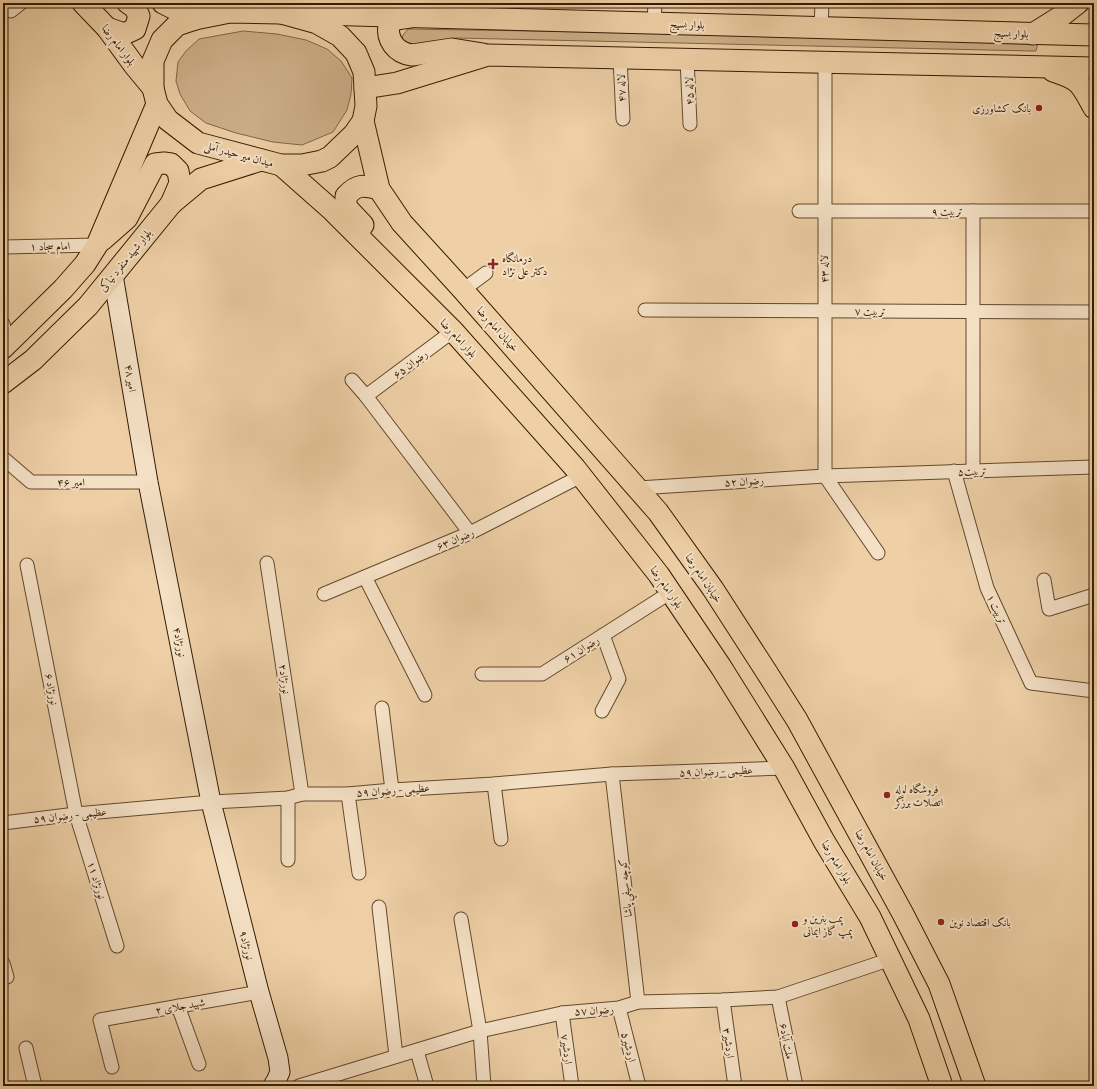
<svg xmlns="http://www.w3.org/2000/svg" width="1097" height="1089" viewBox="0 0 1097 1089" font-family="Vollkorn,Amiri,serif">
	<style>
		.green { fill: #ceb18a; stroke: #816646 }
		.lines { fill: none; stroke-linecap: round; stroke-linejoin: round }
		.street-casing { stroke: #62492b; stroke-width: 15 }
		.secondary-casing { stroke: #341c02; stroke-width: 21 }
		.primary-casing { stroke: #341c02; stroke-width: 23 }
		.street { stroke: #f4e0c5; stroke-width: 13 }
		.secondary { stroke: #f4e0c5; stroke-width: 19 }
		.primary { stroke: #eecfa6; stroke-width: 21 }
		.poi-dot { fill: #8f2418; stroke: #f4e0c5; stroke-width: 1.5 }
		.labels { text-anchor: middle; stroke-width: 4; stroke-linejoin: round; paint-order: stroke }
		.street-label { font-size: 11px; fill: #341c02; stroke: #f4e0c5 }
		.poi-label { font-size: 11px; fill: #341c02; stroke: #f4e0c5; text-anchor: start }
	</style>
	<rect width="100%" height="100%" fill="#eecfa6"/>
	<filter id="stains"><feTurbulence type="fractalNoise" baseFrequency=".005" numOctaves="4"/><feColorMatrix values="0 0 0 0 .2 0 0 0 0 .09 0 0 0 0 .02 0 0 0 .5 -.17"/></filter>
	<radialGradient id="worn" r=".72"><stop offset=".6" stop-color="#630" stop-opacity="0"/><stop offset="1" stop-color="#630" stop-opacity=".3"/></radialGradient>
	<!-- green -->
	<g class="green">
		<path d="M408 29 1030 39 1038 43 1036 51H1032L457 38 412 46 402 39 403 35Z"/>
		<path d="M243 31 277 34 306 40 327 49 341 61 352 78 351 94 347 110 333 132 302 145 273 142 236 133 206 123 190 111 180 94 176 81 178 62 186 51 199 39Z"/>
	</g>
	<g class="lines">
		<defs>
			<g id="street">
				<path d="M11 11 21 3"/>
				<path d="M654 23 655 3"/>
				<path d="M821 28 822 3"/>
				<path d="M620 58 623 119"/>
				<path d="M687 59 690 124"/>
				<path d="M825 62V476L878 553"/>
				<path d="M799 211H1094"/>
				<path d="M973 211V471"/>
				<path d="M3 247 97 245"/>
				<path d="M463 290 486 273"/>
				<path d="M645 310 1094 312"/>
				<path d="M3 324 8 344"/>
				<path d="M352 380 366 396 470 533"/>
				<path d="M366 396 453 331"/>
				<path d="M3 458 31 482H148"/>
				<path d="M954 471 987 588 1031 683 1094 691"/>
				<path d="M638 488 825 476 1094 467"/>
				<path d="M267 563 302 794"/>
				<path d="M27 565 76 814 117 946"/>
				<path d="M365 577 425 695"/>
				<path d="M1044 580 1049 609 1094 595"/>
				<path d="M324 594 470 533 581 476"/>
				<path d="M482 674H542L671 592"/>
				<path d="M382 708 392 790"/>
				<path d="M602 711 619 679 603 635"/>
				<path d="M612 774 638 1002"/>
				<path d="M494 784 501 839"/>
				<path d="M348 794 359 873"/>
				<path d="M3 823 76 814 211 802 288 798 302 794H348L392 790 494 784 612 774 784 768"/>
				<path d="M288 860V798"/>
				<path d="M379 907 396 1056"/>
				<path d="M461 919 480 1031 484 1086"/>
				<path d="M3 963 7 977"/>
				<path d="M778 997 796 1086"/>
				<path d="M723 1000 735 1086"/>
				<path d="M178 1006 199 1064"/>
				<path d="M619 1008 639 1086"/>
				<path d="M562 1013 572 1086"/>
				<path d="M26 1048 35 1086"/>
				<path d="M417 1051 427 1086"/>
				<path d="M112 1067 100 1020 259 992"/>
				<path d="M299 1086 480 1031 562 1013 619 1008 638 1002 723 1000 778 997 891 959"/>
			</g>
			<path id="secondary" d="M113 275 148 482 211 802 259 992 278 1058 280 1072 276 1081 273 1086"/>
			<g id="primary">
				<path d="M83 3 107 28 134 65 153 88"/>
				<path d="M163 3 195 19"/>
				<path d="M230 12 281 13 317 23 340 36 356 53 364 72 366 106 363 121 354 134 330 157 322 161 302 165H281L198 143 168 120 157 104 153 88V61L162 40 177 25 195 19Z"/>
				<path d="M281 13 1094 35"/>
				<path d="M410 17 396 19 389 24C386 40 396 53 412 55L452 49 483 54"/>
				<path d="M107 28 124 34 135 29 139 16 135 8 128 3"/>
				<path d="M1033 34 1060 17 1078 3"/>
				<path d="M1053 71C1081 80 1080 83 1094 108"/>
				<path d="M365 88 397 83 488 55 1094 68"/>
				<path d="M363 121 379 189 402 223 463 290 658 512 713 589 764 668 797 720 903 914 939 984 975 1086"/>
				<path d="M281 165 333 211 453 331 575 468 659 575 721 667 784 768 824 841 870 917 919 1019 942 1086"/>
				<path d="M363 225 346 207V196C357 184 363 185 379 189"/>
				<path d="M102 240 127 218 155 164 164 163 171 164 178 171 180 183 171 204"/>
				<path d="M3 348 63 289 85 264 97 245 157 104"/>
				<path d="M3 383 33 360 88 306 171 204 201 179 261 160"/>
			</g>
		</defs>
		<!-- street casing -->
		<use href="#street" class="street-casing"/>
		<!-- secondary casing -->
		<use href="#secondary" class="secondary-casing"/>
		<!-- primary casing -->
		<use href="#primary" class="primary-casing"/>
		<!-- street -->
		<use href="#street" class="street"/>
		<!-- secondary -->
		<use href="#secondary" class="secondary"/>
		<!-- primary -->
		<use href="#primary" class="primary"/>
	</g>
	<!-- markers -->
	<g class="poi-dot">
		<circle cx="1039" cy="108" r="4"/>
		<path d="M491 258h4v4h4v4h-4v4h-4v-4h-4v-4h4z"/>
		<circle cx="887" cy="795" r="4"/>
		<circle cx="941" cy="922" r="4"/>
		<circle cx="795" cy="924" r="4"/>
	</g>
	<g class="labels">
		<!-- street labels -->
		<g class="street-label">
			<text transform="translate(687 24) rotate(2)" y="4">بلوار بسیج</text>
			<text transform="translate(1011 33) rotate(2)" y="4">بلوار بسیج</text>
			<text transform="translate(119 45) rotate(53)" y="4">بلوار امام رضا</text>
			<text transform="translate(621 88) rotate(-92)" y="4">لاله ۴۷</text>
			<text transform="translate(689 91) rotate(-92)" y="4">لاله ۴۵</text>
			<text transform="translate(239 154) rotate(15)" y="4">میدان میر حیدر آملی</text>
			<text x="947" y="215">تربیت ۹</text>
			<text transform="translate(50 246) rotate(-1)" y="4">امام سجاد ۱</text>
			<text transform="translate(125 260) rotate(-51)" y="4">بلوار شهید منفرد نیاکی</text>
			<text transform="translate(824 269) rotate(-90)" y="4">لاله ۴۳</text>
			<text x="870" y="315">تربیت ۷</text>
			<text transform="translate(498 329) rotate(48)" y="4">خیابان امام رضا</text>
			<text transform="translate(459 338) rotate(47)" y="4">بلوار امام رضا</text>
			<text transform="translate(410 364) rotate(-37)" y="4">رضوان ۶۵</text>
			<text transform="translate(131 378) rotate(81)" y="4">امیر ۴۸</text>
			<text transform="translate(972 471) rotate(-2)" y="4">تربیت۵</text>
			<text transform="translate(744 481) rotate(-4)" y="4">رضوان ۵۲</text>
			<text x="71" y="486">امیر ۴۶</text>
			<text transform="translate(455 539) rotate(-23)" y="4">رضوان ۶۳</text>
			<text transform="translate(704 578) rotate(56)" y="4">خیابان امام رضا</text>
			<text transform="translate(667 587) rotate(55)" y="4">بلوار امام رضا</text>
			<text transform="translate(997 609) rotate(65)" y="4">تربیت ۱</text>
			<text transform="translate(180 642) rotate(79)" y="4">نورنژاد۴</text>
			<text transform="translate(581 649) rotate(-32)" y="4">رضوان ۶۱</text>
			<text transform="translate(285 679) rotate(82)" y="4">نورنژاد۲</text>
			<text transform="translate(52 689) rotate(79)" y="4">نورنژاد ۶</text>
			<text transform="translate(716 771) rotate(-2)" y="4">عظیمی - رضوان ۵۹</text>
			<text transform="translate(393 790) rotate(-4)" y="4">عظیمی - رضوان ۵۹</text>
			<text transform="translate(70 815) rotate(-6)" y="4">عظیمی - رضوان ۵۹</text>
			<text transform="translate(872 855) rotate(61)" y="4">خیابان امام رضا</text>
			<text transform="translate(837 862) rotate(59)" y="4">بلوار امام رضا</text>
			<text transform="translate(97 880) rotate(73)" y="4">نورنژاد ۱۱</text>
			<text transform="translate(625 888) rotate(-96)" y="4">كوچه سيفي پاشا</text>
			<text transform="translate(247 945) rotate(76)" y="4">نورنژاد۹</text>
			<text transform="translate(180 1006) rotate(-10)" y="4">شهید جلای ۲</text>
			<text transform="translate(594 1010) rotate(-4)" y="4">رضوان ۵۷</text>
			<text transform="translate(787 1041) rotate(79)" y="4">ملت آباد۶</text>
			<text transform="translate(729 1043) rotate(82)" y="4">اردشیر۳</text>
			<text transform="translate(629 1047) rotate(75)" y="4">اردشیر۵</text>
			<text transform="translate(567 1049) rotate(82)" y="4">اردشیر۷</text>
		</g>
		<!-- poi labels -->
		<g class="poi-label">
			<text x="1031" y="112" text-anchor="end">بانک کشاورزی</text>
			<text x="502" y="262">درمانگاه<tspan x="502" dy="13">دکتر علی نژاد</tspan></text>
			<text x="895" y="793">فروشگاه لوله<tspan x="895" dy="13">اتصلات برزگر</tspan></text>
			<text x="803" y="922">پمپ بنرین و<tspan x="803" dy="13">پمپ گاز ایمانی</tspan></text>
			<text x="949" y="926">بانک اقتصاد نوین</text>
		</g>
	</g>
	<!-- margin -->
	<rect width="1097" height="1089" fill="none" stroke="#eecfa6" stroke-width="16"/>
	<rect x="4" y="4" width="1089" height="1081" fill="none" stroke="#341c02" stroke-width="2"/>
	<rect x="8" y="8" width="1081" height="1073" fill="none" stroke="#341c02"/>
	<rect width="100%" height="100%" filter="url(#stains)"/>
	<rect width="100%" height="100%" fill="url(#worn)"/>
</svg>
